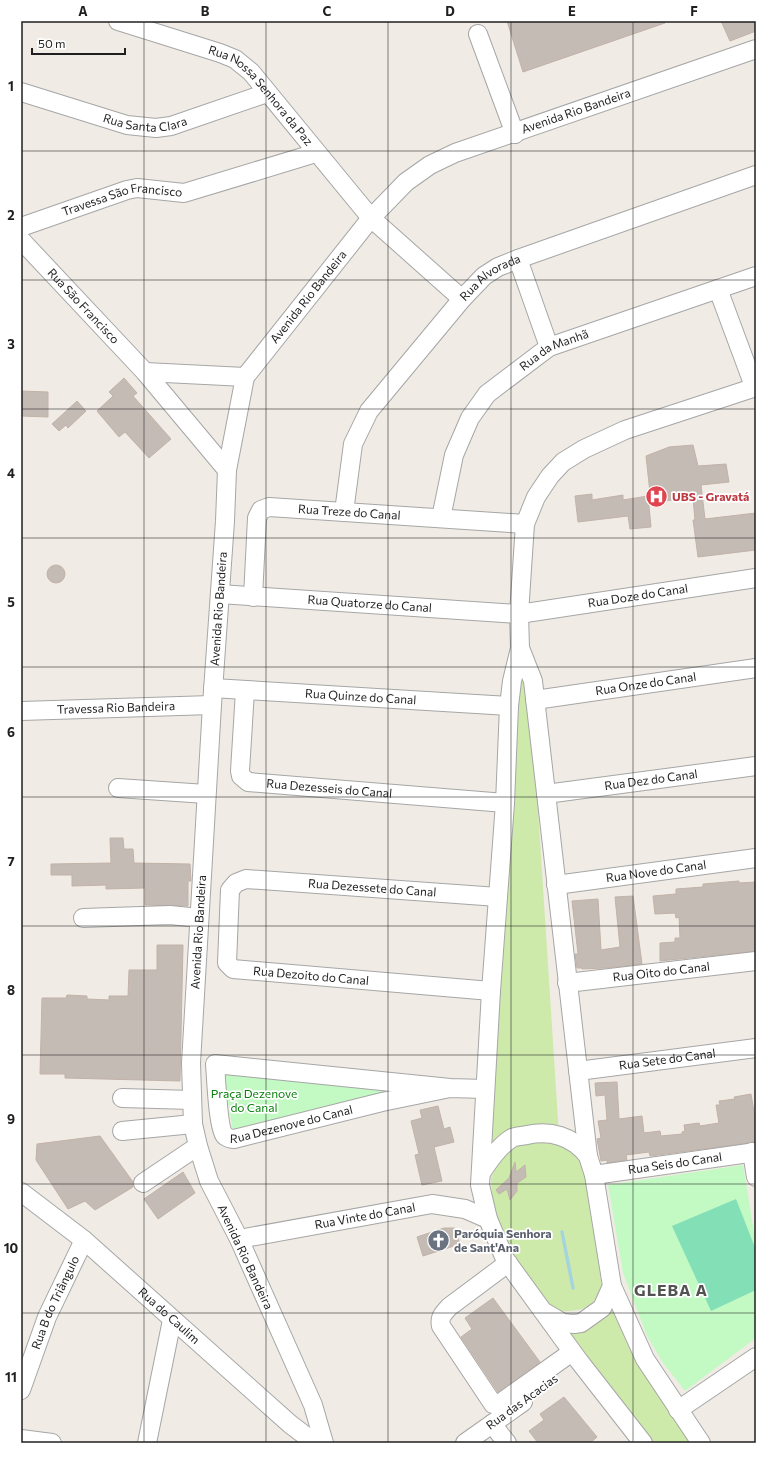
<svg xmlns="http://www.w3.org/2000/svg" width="777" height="1464" viewBox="0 0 777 1464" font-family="Commissioner,sans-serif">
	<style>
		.grass { fill: #ceeaab }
		.park { fill: #c3fac4 }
		.pitch { fill: #83dfb6 }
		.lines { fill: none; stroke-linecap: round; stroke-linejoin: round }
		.stream { stroke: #a6d4de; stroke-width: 3.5 }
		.building { fill: #c5bbb5; stroke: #c2b2a8 }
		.minor-casing { stroke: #a6a6a6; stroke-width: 20 }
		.minor { stroke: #fff; stroke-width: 18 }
		.grid { fill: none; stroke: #1f1f1f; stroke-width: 1; stroke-opacity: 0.55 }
		.labels { text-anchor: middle; stroke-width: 3.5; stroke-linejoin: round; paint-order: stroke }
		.street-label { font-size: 12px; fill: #1f1f1f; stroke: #fff }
		.health-label { font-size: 12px; font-weight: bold; fill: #be3a42; stroke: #fff; text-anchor: start }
		.park-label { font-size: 12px; fill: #0b800e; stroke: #fff }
		.worship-label { font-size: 12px; font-weight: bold; fill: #5b616d; stroke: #fff; text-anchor: start }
		.district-label { font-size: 16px; font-weight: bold; letter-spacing: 1px; fill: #525252; stroke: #fff }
		.neatline { fill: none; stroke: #1f1f1f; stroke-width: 1.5 }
		.grid-label { font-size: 13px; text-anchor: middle; font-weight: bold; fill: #1f1f1f }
	</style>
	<rect width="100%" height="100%" fill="#f0ece5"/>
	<!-- grass -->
	<g class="grass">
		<path d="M520 623 531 701 559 1135 541 1132 495 1154 484 1126Z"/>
		<path d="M533 1142C557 1143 576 1146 586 1170L602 1288C590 1311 585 1309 560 1312L547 1302 524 1276 507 1245 492 1199 491 1178 500 1159 518 1145Z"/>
		<path d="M612 1286 701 1443H643L579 1361 566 1324 584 1323Z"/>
	</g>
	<!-- park -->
	<g class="park">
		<path d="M223 1071 405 1094 233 1132Z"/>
		<path d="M743 1165 756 1244V1338L685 1391 663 1363 647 1336 623 1273 608 1185Z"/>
	</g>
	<!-- pitch -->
	<path class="pitch" d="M736 1199 756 1250V1290L711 1311 672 1226Z"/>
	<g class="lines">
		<!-- stream -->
		<path class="stream" d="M562 1232 573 1288"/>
	</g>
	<!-- building -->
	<g class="building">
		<path d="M507 21H665V23L523 72Z"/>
		<path d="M721 21H756V31L730 41Z"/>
		<path d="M124 378 137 393 133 396 171 439 149 458 125 432 119 437 97 411 113 396 109 392Z"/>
		<path d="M21 391 48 392V417L21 416Z"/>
		<path d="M77 401 86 411 68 428 66 425 59 431 52 424Z"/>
		<path d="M693 445 698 466 726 464 729 482 701 485 705 519 756 513V550L698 557 693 520H695L693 498 651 502 646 456 669 447Z"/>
		<path d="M592 494V500L623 495V500L648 496 651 527 630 529 628 516 578 522 575 496Z"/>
		<circle cx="56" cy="574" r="9"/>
		<path d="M110 838H123L124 849H133L134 863 190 864 191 881H188V906L145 905V888L106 889V885L72 886V875H51V864L111 863Z"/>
		<path d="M739 881V883L756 882V951L660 961V943L675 942V938H680L679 917 676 918 675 913 655 914 653 896 676 894V889L703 887V884Z"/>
		<path d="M633 896 642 964 605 968 582 969V968H577L575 954H578L572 901 598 899 601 950 620 947 615 897Z"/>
		<path d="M157 945H183L180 1081 65 1078V1074H40L42 998H66L67 995 87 996V999L109 1000V996H128L129 970H157Z"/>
		<path d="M617 1082 619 1119 642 1116 644 1133 660 1131 661 1136 682 1134V1132L685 1131 684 1125 699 1123 700 1126 719 1123 716 1105H720L719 1101 735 1099 734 1097 751 1094 756 1123V1142L650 1156 649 1152 626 1155 627 1160 607 1163V1160L601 1161 597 1139 601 1138 598 1121 607 1120 605 1095 596 1096 595 1083Z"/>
		<path d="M438 1106 444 1129 450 1127 454 1142 434 1147 442 1181 422 1185 415 1155 419 1154 411 1121 422 1118 420 1110Z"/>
		<path d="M100 1136 133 1182V1187L95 1210 85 1201 68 1209 36 1160 37 1144Z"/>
		<path d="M515 1162 516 1172 525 1165 526 1177 517 1183V1191L510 1200 507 1189 499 1194 496 1190 509 1178Z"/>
		<path d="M183 1172 195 1193 158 1219 144 1199Z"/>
		<path d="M444 1228H455L460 1244 423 1256 417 1237Z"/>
		<path d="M493 1298 540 1362 498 1392 461 1337 472 1329 465 1318Z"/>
		<path d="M564 1397 597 1437 590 1443H538L529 1431 544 1420 540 1414Z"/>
	</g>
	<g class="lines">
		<defs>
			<g id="minor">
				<path id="s1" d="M118 21 220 53 235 59 251 72 371 218 462 299"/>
				<path d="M478 34 515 134"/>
				<path id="s2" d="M21 92 127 125 156 128 171 126 267 93"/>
				<path id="s3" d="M21 227 127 190 137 188 184 193 316 153"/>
				<path id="s4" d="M21 240 145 372 227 470"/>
				<path d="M518 259 549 347"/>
				<path d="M718 289 754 386H756"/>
				<path d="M145 372 245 377"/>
				<path id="s5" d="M344 512 353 444 369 411 462 299 484 276 498 267 518 259 756 175"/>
				<path id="s6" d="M441 518 454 455 470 418 487 394 549 347 756 276"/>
				<path id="s7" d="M220 594 519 614 756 578"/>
				<path id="s8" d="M253 597 257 518 261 510 269 507 525 524"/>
				<path d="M520 648 533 681 588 1156 594 1175 612 1286 645 1359 701 1443"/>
				<path id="s9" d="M213 688 509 706"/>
				<path id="s10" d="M245 691 240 771 241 776 248 782 505 803"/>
				<path id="s11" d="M535 700 756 668"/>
				<path id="s12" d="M21 711 212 705"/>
				<path d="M118 788 206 794"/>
				<path id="s13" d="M546 794 756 766"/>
				<path id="s14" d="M556 885 756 858"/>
				<path d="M83 918 170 915 199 918"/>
				<path id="s15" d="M567 983 756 961"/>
				<path id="s16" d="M491 991 233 969 227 963 230 890 236 883 246 879 498 897"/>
				<path id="s17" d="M578 1071 756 1048"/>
				<path id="s18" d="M450 1088 215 1064C216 1076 218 1129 225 1136 228 1138 231 1139 234 1139L382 1102 450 1088 485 1089"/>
				<path d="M122 1098 192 1100"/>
				<path d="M122 1131 193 1124"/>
				<path d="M752 1152 756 1177"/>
				<path d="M481 1173C489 1161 499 1146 512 1138 516 1136 523 1136 527 1135 550 1130 573 1136 588 1156"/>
				<path id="s19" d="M594 1175 756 1152"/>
				<path d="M143 1183 198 1146"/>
				<path id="s20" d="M21 1192 84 1240 290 1424 315 1443"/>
				<path id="s21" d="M239 1239 432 1204 465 1209 488 1219"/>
				<path d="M508 1263 449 1307C443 1314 439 1317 441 1326L493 1404H499L572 1352"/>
				<path d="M546 1313 563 1323 574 1324 581 1323 602 1308 612 1286"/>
				<path id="s22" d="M21 1390 47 1317 84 1240"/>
				<path d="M678 1410 756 1357"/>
				<path d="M492 1424 507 1443"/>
				<path d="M21 1439 52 1443"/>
				<path d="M147 1443 172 1320"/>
				<path id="s23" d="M324 1443 313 1405 239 1239 209 1181 198 1146 193 1124 191 1063 212 705 225 521 227 470 245 377 371 218 406 182 430 165 455 153 756 49"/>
				<path d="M465 1443 523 1402"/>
				<path d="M643 1443 579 1361 505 1259 488 1219 480 1185 491 991 505 803 509 706 512 681 520 648 519 614 525 524 536 497 550 476 563 462 584 449 625 430 756 387"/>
			</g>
		</defs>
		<!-- minor casing -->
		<use href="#minor" class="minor-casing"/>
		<!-- minor -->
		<use href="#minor" class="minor"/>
	</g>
	<!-- grid -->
	<path class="grid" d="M144 21V1443M266 21V1443M388 21V1443M511 21V1443M633 21V1443M21 151H756M21 280H756M21 409H756M21 538H756M21 667H756M21 797H756M21 926H756M21 1055H756M21 1184H756M21 1313H756"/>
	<!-- icons -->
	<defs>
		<symbol id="hospital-disc" viewBox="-11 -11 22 22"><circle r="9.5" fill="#e0444e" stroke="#fff"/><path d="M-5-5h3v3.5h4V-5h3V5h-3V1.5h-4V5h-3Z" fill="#fff"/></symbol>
		<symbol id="church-disc" viewBox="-11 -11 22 22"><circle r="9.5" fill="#6b7280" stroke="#fff"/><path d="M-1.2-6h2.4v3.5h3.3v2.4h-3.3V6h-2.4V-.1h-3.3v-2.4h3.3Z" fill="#fff"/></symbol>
	</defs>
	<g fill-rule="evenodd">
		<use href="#hospital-disc" x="644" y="484" width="25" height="25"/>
		<use href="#church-disc" x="426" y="1228" width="25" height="25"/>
	</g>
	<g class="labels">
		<!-- street labels -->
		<g class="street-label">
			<text dy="4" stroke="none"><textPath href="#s1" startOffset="166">Rua Nossa Senhora da Paz</textPath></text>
			<text dy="4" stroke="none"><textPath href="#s23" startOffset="1534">Avenida Rio Bandeira</textPath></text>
			<text dy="4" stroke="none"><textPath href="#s2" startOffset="129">Rua Santa Clara</textPath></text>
			<text dy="4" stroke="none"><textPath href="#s3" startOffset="106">Travessa São Francisco</textPath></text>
			<text dy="4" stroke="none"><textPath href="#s5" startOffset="287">Rua Alvorada</textPath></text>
			<text dy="4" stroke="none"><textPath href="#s23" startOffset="1198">Avenida Rio Bandeira</textPath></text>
			<text dy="4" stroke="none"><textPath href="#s4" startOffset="91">Rua São Francisco</textPath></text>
			<text dy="4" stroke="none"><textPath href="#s6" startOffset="215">Rua da Manhã</textPath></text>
			<text dy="4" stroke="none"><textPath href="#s8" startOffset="177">Rua Treze do Canal</textPath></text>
			<text dy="4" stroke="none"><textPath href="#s7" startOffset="420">Rua Doze do Canal</textPath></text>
			<text dy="4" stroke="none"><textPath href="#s7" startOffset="150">Rua Quatorze do Canal</textPath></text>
			<text dy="4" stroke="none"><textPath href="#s23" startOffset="862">Avenida Rio Bandeira</textPath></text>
			<text dy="4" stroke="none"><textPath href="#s11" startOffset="112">Rua Onze do Canal</textPath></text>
			<text dy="4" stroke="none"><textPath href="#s9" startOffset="148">Rua Quinze do Canal</textPath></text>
			<text dy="4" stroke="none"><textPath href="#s12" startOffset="95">Travessa Rio Bandeira</textPath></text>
			<text dy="4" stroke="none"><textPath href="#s13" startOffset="106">Rua Dez do Canal</textPath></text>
			<text dy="4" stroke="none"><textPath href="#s10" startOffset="176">Rua Dezesseis do Canal</textPath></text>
			<text dy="4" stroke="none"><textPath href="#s14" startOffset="101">Rua Nove do Canal</textPath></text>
			<text dy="4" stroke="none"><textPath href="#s16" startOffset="487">Rua Dezessete do Canal</textPath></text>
			<text dy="4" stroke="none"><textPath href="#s23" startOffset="538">Avenida Rio Bandeira</textPath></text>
			<text dy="4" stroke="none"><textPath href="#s15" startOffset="95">Rua Oito do Canal</textPath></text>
			<text transform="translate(311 976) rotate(5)" y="4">Rua Dezoito do Canal</text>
			<text dy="4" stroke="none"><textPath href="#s17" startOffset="90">Rua Sete do Canal</textPath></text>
			<text dy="4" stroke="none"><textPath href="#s18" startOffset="378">Rua Dezenove do Canal</textPath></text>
			<text dy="4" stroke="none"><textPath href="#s19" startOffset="82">Rua Seis do Canal</textPath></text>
			<text dy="4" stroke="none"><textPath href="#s21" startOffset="128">Rua Vinte do Canal</textPath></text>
			<text transform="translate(245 1257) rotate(65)" y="4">Avenida Rio Bandeira</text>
			<text dy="4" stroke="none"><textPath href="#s22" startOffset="94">Rua B do Triângulo</textPath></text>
			<text dy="4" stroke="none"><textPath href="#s20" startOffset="193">Rua do Caulim</textPath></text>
			<text transform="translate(522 1402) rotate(-36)" y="4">Rua das Acacias</text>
		</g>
		<!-- health labels -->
		<g class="health-label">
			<text x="672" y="501">UBS - Gravatá</text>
		</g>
		<!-- park labels -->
		<g class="park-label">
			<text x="254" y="1098">Praça Dezenove<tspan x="254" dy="14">do Canal</tspan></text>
		</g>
		<!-- worship labels -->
		<g class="worship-label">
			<text x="454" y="1238">Paróquia Senhora<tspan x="454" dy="14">de Sant'Ana</tspan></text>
		</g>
		<!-- district labels -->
		<g class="district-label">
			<text x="671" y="1296">GLEBA A</text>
		</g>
	</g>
	<!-- border -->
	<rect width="777" height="1464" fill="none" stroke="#ffffff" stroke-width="44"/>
	<!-- scale -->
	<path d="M32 48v6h93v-6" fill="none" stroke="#1f1f1f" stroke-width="2"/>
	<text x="38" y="48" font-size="12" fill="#1f1f1f" stroke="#ffffff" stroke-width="3" paint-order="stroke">50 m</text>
	<rect x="22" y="22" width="733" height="1420" class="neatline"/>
	<g class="grid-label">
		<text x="83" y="16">A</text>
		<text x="205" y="16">B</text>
		<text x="327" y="16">C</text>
		<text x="450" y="16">D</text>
		<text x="572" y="16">E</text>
		<text x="694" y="16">F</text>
		<text x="11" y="91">1</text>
		<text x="11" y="220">2</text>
		<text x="11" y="349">3</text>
		<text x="11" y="478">4</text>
		<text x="11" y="607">5</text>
		<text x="11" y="737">6</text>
		<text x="11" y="866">7</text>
		<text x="11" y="995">8</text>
		<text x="11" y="1124">9</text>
		<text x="11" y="1253">10</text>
		<text x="11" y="1382">11</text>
	</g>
</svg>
